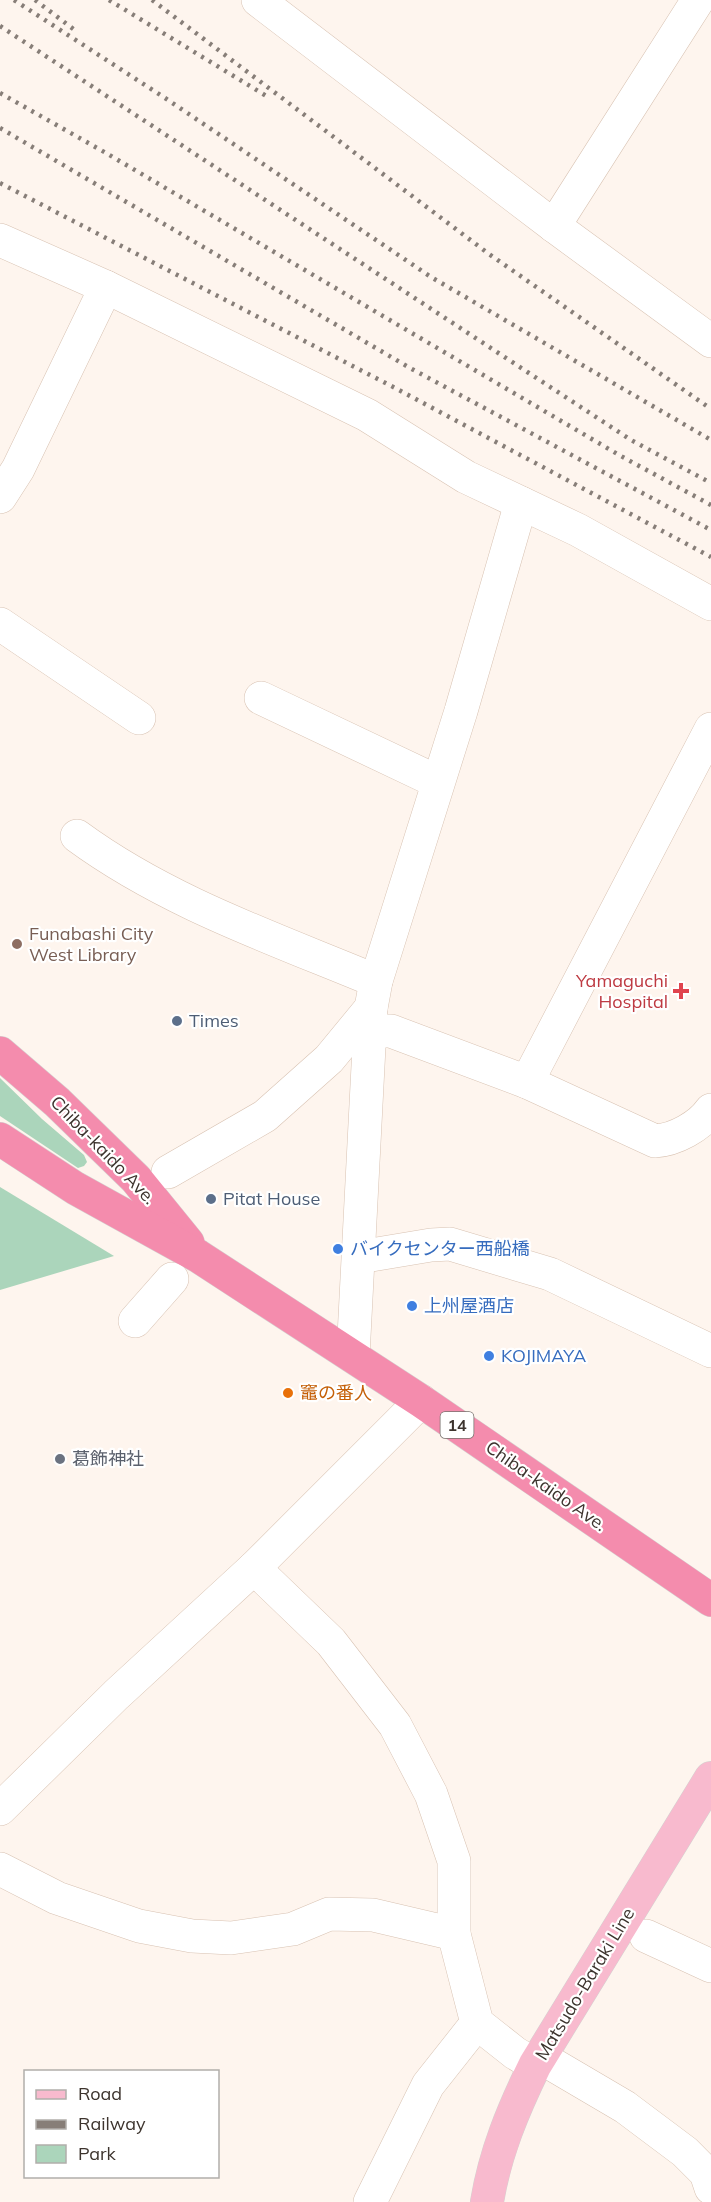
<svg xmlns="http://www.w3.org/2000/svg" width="711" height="2202" viewBox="0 0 711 2202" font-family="Mulish,'Noto Sans JP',sans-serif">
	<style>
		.green { fill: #abd5bb }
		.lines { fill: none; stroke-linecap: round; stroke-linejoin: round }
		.minor-casing { stroke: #d8c2b2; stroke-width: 34 }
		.major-casing { stroke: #d4d2d1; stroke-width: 34 }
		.highway-casing { stroke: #d4d2d1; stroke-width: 34 }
		.minor { stroke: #fff; stroke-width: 33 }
		.major { stroke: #f8bace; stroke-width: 33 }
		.highway { stroke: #f48cad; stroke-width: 33 }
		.rail { stroke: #877e78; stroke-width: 4.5; stroke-dasharray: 3 6; stroke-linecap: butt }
		.education-dot { fill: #8d6e63; stroke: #fff; stroke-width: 2 }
		.health-dot { fill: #e0444e; stroke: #fff; stroke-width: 2 }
		.service-dot { fill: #5c6f8a; stroke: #fff; stroke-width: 2 }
		.shop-dot { fill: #3f7fe0; stroke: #fff; stroke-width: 2 }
		.food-dot { fill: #e8710a; stroke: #fff; stroke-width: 2 }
		.worship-dot { fill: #6b7280; stroke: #fff; stroke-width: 2 }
		.labels { text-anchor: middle; stroke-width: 4.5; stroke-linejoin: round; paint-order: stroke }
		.shield { fill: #fff; stroke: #77716d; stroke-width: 1.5 }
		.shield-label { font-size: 16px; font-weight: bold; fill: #3d342e }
		.education-label { font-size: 18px; fill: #785e54; stroke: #fff; text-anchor: start }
		.health-label { font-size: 18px; fill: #be3a42; stroke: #fff; text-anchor: end }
		.service-label { font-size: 18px; fill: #4e5e75; stroke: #fff; text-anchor: start }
		.street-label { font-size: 18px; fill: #3d342e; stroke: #fff }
		.shop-label { font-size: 18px; fill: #366cbe; stroke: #fff; text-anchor: start }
		.food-label { font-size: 18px; fill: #c56008; stroke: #fff; text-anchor: start }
		.worship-label { font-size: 18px; fill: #5b616d; stroke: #fff; text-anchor: start }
	</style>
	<rect width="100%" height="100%" fill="#fef5ee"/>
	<!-- green -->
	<g class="green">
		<path d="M0 1078 42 1119 84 1155 87 1162 84 1166 78 1168 0 1116Z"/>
		<path d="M0 1187 114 1256 0 1290Z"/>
	</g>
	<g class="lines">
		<defs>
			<g id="minor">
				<path d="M258 0 554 226 711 341"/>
				<path d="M554 226 698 0"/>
				<path d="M0 240 106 287 367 415 466 477 578 530 711 604"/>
				<path d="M0 497 18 469 106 287"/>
				<path d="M0 624 139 718"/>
				<path d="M261 698 438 782"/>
				<path d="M77 836C167 902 273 938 376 981"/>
				<path d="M370 1031H391L527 1082 655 1141C675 1140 700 1126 711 1110"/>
				<path d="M527 1082 711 729"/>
				<path d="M168 1172 265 1116 329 1059 371 1008"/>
				<path d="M359 1257 431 1245 450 1244 550 1274 711 1351"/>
				<path d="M135 1321 172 1279"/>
				<path d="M353 1356 371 1008 376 981 461 711 521 503"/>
				<path d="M254 1568 331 1642 395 1725 431 1794 454 1861V1934L477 2023 515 2053 535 2065"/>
				<path d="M0 1809 116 1695 254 1568 421 1401"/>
				<path d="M0 1869 57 1898 139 1926 192 1936 231 1938 293 1929 329 1914 373 1915 454 1934"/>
				<path d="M646 1936 711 1966"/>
				<path d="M540 2057 625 2107 685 2152 706 2173 711 2188"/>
				<path d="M370 2202 428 2085 477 2023"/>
			</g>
			<path id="major" d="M487 2202C495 2153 513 2110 535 2065L711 1778"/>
			<g id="highway">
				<path d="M0 1053 57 1102 136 1179 188 1243"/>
				<path d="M0 1139 75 1188 198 1256 421 1401 711 1600"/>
			</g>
		</defs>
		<!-- minor casing -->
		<use href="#minor" class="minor-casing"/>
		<!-- major casing -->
		<use href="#major" class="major-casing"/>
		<!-- highway casing -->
		<use href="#highway" class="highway-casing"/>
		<!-- minor -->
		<use href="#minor" class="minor"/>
		<!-- major -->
		<use href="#major" class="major"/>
		<!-- highway -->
		<use href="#highway" class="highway"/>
		<!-- rail -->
		<g class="rail">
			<path d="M14 0 165 98 431 277 711 440"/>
			<path d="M35 0 76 31"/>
			<path d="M109 0 268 97"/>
			<path d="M152 0 489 254 711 409"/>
			<path d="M0 26 631 440 711 483"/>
			<path d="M0 93 106 153 619 455 711 505"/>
			<path d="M0 128 410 368 711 530"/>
			<path d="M0 183 397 389 711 557"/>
		</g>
	</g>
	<!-- markers -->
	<circle class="education-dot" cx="17" cy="944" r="6"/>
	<path class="health-dot" d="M678 982h6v6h6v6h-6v6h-6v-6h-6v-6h6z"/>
	<g class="service-dot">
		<circle cx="177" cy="1021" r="6"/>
		<circle cx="211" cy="1199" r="6"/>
	</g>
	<g class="shop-dot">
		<circle cx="338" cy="1249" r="6"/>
		<circle cx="412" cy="1306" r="6"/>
		<circle cx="489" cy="1356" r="6"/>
	</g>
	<circle class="food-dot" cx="288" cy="1393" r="6"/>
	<circle class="worship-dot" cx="60" cy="1459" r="6"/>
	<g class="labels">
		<!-- shield labels -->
		<rect class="shield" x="440.5" y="1412" width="33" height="26" rx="4.5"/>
		<g class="shield-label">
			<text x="457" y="1431">14</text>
		</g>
		<!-- education labels -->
		<g class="education-label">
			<text x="29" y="940">Funabashi City<tspan x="29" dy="21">West Library</tspan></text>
		</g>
		<!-- health labels -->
		<g class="health-label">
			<text x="668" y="987">Yamaguchi<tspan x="668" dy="21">Hospital</tspan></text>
		</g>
		<!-- service labels -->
		<g class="service-label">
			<text x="189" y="1027">Times</text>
			<text x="223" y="1205">Pitat House</text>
		</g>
		<!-- street labels -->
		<g class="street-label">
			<text transform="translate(103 1150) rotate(46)" y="6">Chiba-kaido Ave.</text>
			<text transform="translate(546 1486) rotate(35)" y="6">Chiba-kaido Ave.</text>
			<text transform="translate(585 1984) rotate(-59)" y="6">Matsudo-Baraki Line</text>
		</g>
		<!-- shop labels -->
		<g class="shop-label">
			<text x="350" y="1255">バイクセンター西船橋</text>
			<text x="424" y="1312">上州屋酒店</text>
			<text x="501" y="1362">KOJIMAYA</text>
		</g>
		<!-- food labels -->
		<g class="food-label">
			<text x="300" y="1399">竈の番人</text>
		</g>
		<!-- worship labels -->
		<g class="worship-label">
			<text x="72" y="1465">葛飾神社</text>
		</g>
	</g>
	<!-- legend -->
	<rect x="24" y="2070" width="195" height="108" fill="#ffffff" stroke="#b1aeab" stroke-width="1.5"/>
	<rect x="36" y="2090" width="30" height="9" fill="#f8bace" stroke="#b1aeab" stroke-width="1.5"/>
	<text x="78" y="2100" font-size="18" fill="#3d342e">Road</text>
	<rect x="36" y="2120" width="30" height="9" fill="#877e78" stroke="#b1aeab" stroke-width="1.5"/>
	<text x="78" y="2130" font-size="18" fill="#3d342e">Railway</text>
	<rect x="36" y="2145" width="30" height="18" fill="#abd5bb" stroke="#b1aeab" stroke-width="1.5"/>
	<text x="78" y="2160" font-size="18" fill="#3d342e">Park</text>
</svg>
